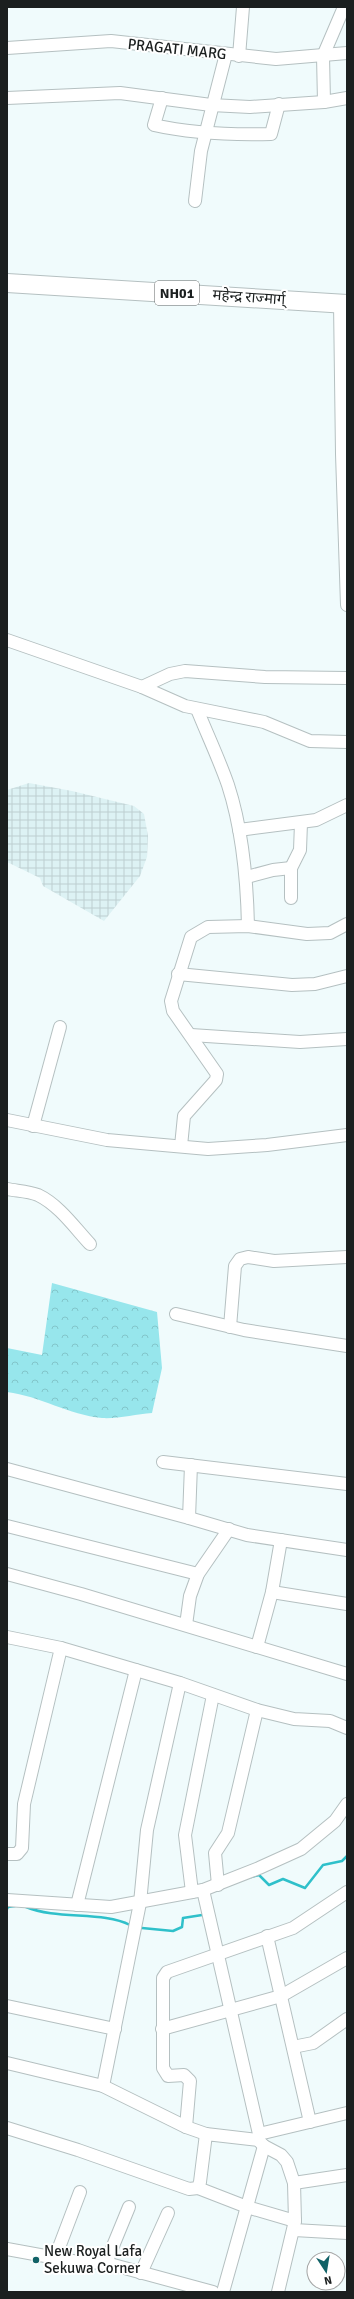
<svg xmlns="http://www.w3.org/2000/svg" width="354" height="2299" viewBox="0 0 354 2299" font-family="Signika,'Noto Sans Devanagari',sans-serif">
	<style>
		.industrial { fill: url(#industrial-grid) }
		.forest { fill: url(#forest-crowns) }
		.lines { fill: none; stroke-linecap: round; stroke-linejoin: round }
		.stream { stroke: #2fc0ca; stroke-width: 2.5 }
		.minor-casing { stroke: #b5c0c1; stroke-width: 14 }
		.highway-casing { stroke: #b5c0c1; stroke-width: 20 }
		.minor { stroke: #fff; stroke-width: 12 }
		.highway { stroke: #fff; stroke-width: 18 }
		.poi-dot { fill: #116267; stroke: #fff; stroke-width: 1.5 }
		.labels { text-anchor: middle; stroke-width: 4; stroke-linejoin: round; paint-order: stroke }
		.shield { fill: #fff; stroke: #5f6262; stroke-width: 1 }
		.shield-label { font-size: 14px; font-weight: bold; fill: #1b1f1f }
		.street-label { font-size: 15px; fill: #1b1f1f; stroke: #fff }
		.poi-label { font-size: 15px; fill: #1b1f1f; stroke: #fff; text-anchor: start }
	</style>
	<defs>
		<pattern id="industrial-grid" width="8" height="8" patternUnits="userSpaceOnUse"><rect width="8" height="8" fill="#ddf2f4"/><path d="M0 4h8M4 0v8" fill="none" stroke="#bdcfd1"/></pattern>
		<pattern id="forest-crowns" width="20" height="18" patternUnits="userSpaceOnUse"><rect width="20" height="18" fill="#97e6ec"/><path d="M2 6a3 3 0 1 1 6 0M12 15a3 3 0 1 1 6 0" fill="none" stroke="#82c5ca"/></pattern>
	</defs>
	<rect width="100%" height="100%" fill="#f0fbfc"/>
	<!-- industrial -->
	<path class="industrial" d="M29 783 72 791 134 806 144 814 148 836 147 857 140 876 104 921 43 886 40 878 7 862V790Z"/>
	<!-- forest -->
	<path class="forest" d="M52 1283 157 1312 162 1368 152 1413C136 1414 118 1419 102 1418 69 1415 40 1396 7 1392V1348L42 1355Z"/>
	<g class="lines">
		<!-- stream -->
		<g class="stream">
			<path d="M251 1877 259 1875 269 1885 283 1879 305 1888 323 1865 342 1861 347 1856"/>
			<path d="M26 1907C57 1920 103 1911 130 1925"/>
			<path d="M7 1909 8 1907 15 1906"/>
			<path d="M142 1928 173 1931 182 1927 183 1918 202 1915"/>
		</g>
		<defs>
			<g id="minor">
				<path d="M7 48 111 41 276 59 347 53"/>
				<path d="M239 56 243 7"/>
				<path d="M7 98 120 93 211 105 250 107 324 102 347 98"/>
				<path d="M162 98 154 125C193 134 231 135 271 134L279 104"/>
				<path d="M324 102 323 56 344 7"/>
				<path d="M195 201 201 151 226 54"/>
				<path d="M340 303 342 454 347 605"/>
				<path d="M7 640 142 687 185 706 264 722 310 741 347 742"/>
				<path d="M142 687 170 674 185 671 265 677 347 678"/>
				<path d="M197 709C207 734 219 759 228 785 243 831 247 879 248 926"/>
				<path d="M239 830 316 820 347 805"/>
				<path d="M247 877 273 870 291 868"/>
				<path d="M291 898V868L300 850 301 823"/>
				<path d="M178 974 292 985 315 984 347 976"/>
				<path d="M191 1035 300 1042 347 1039"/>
				<path d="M7 1120 107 1140 208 1149 267 1145 347 1135"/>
				<path d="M33 1126 60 1027"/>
				<path d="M181 1146 184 1116 216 1080 217 1074 173 1011 171 1001 191 937 208 927 248 926 307 934 330 933 347 924"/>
				<path d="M7 1189C17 1191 28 1191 38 1195 59 1205 75 1228 90 1244"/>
				<path d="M176 1314 244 1330 347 1346"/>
				<path d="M230 1327 235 1266 240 1259 248 1257 274 1261 347 1257"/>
				<path d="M163 1462 347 1484"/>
				<path d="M7 1469 189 1518 247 1535 347 1550"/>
				<path d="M189 1518 191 1465"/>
				<path d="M7 1526 198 1574"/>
				<path d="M7 1574 81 1594 347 1674"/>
				<path d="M272 1592 347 1604"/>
				<path d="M186 1625 190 1596 198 1574 229 1529"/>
				<path d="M7 1637 61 1648 180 1683 257 1710 294 1719 330 1721 347 1728"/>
				<path d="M257 1647 272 1592 281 1540"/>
				<path d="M7 1854H17L22 1848 24 1804 61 1648"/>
				<path d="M218 1885 215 1853 228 1833 257 1710"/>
				<path d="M203 1890 259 2134 258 2140"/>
				<path d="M192 1892 185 1835 213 1695"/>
				<path d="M7 1900 111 1907 203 1890 259 1868 301 1849 335 1821 347 1804"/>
				<path d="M77 1905 136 1670"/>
				<path d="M267 1936 310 2122"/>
				<path d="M7 2006 115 2029"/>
				<path d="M162 2029 281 1996 347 1958"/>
				<path d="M293 2047 313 2043 347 2019"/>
				<path d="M7 2063 103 2086 186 2127 206 2134"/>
				<path d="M103 2086 140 1903 147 1830 180 1683"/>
				<path d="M186 2127 190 2081 184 2075 168 2076 163 2068V1978L167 1972 293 1928 347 1892"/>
				<path d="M7 2128 78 2150 189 2189 198 2188 200 2182 206 2134 258 2140 264 2146 281 2155 287 2162 294 2183 295 2221 278 2292"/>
				<path d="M259 2134 347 2113"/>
				<path d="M294 2183 347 2175"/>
				<path d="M198 2188 247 2207 295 2221"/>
				<path d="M294 2230 347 2233"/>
				<path d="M7 2249 78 2262 106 2263 213 2292"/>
				<path d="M55 2258 80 2192"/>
				<path d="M106 2263 129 2207"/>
				<path d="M141 2273 168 2213"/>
				<path d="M223 2292 264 2146"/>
			</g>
			<path id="highway" d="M7 283 347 304"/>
		</defs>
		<!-- minor casing -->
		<use href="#minor" class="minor-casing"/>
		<!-- highway casing -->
		<use href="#highway" class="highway-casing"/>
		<!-- minor -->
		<use href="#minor" class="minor"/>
		<!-- highway -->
		<use href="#highway" class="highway"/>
	</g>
	<!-- markers -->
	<circle class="poi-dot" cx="36" cy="2260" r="4"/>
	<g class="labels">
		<!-- shield labels -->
		<rect class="shield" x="155" y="281" width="44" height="24" rx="3"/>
		<g class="shield-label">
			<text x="177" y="298">NH01</text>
		</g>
		<!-- street labels -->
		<g class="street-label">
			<text transform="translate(177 49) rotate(6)" y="5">PRAGATI MARG</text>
			<text transform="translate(249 297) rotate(4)" y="5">महेन्द्र राज्मार्ग्</text>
		</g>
		<!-- poi labels -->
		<g class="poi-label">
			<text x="44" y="2256">New Royal Lafa<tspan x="44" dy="17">Sekuwa Corner</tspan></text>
		</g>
	</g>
	<!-- border -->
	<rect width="354" height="2299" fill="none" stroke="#1b1f1f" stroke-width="16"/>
	<!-- north arrow -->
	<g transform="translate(326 2271) rotate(168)"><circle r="19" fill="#ffffff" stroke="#a4a5a5"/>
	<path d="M0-3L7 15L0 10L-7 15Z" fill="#116267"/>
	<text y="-6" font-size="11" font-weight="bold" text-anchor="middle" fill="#1b1f1f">N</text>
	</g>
</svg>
